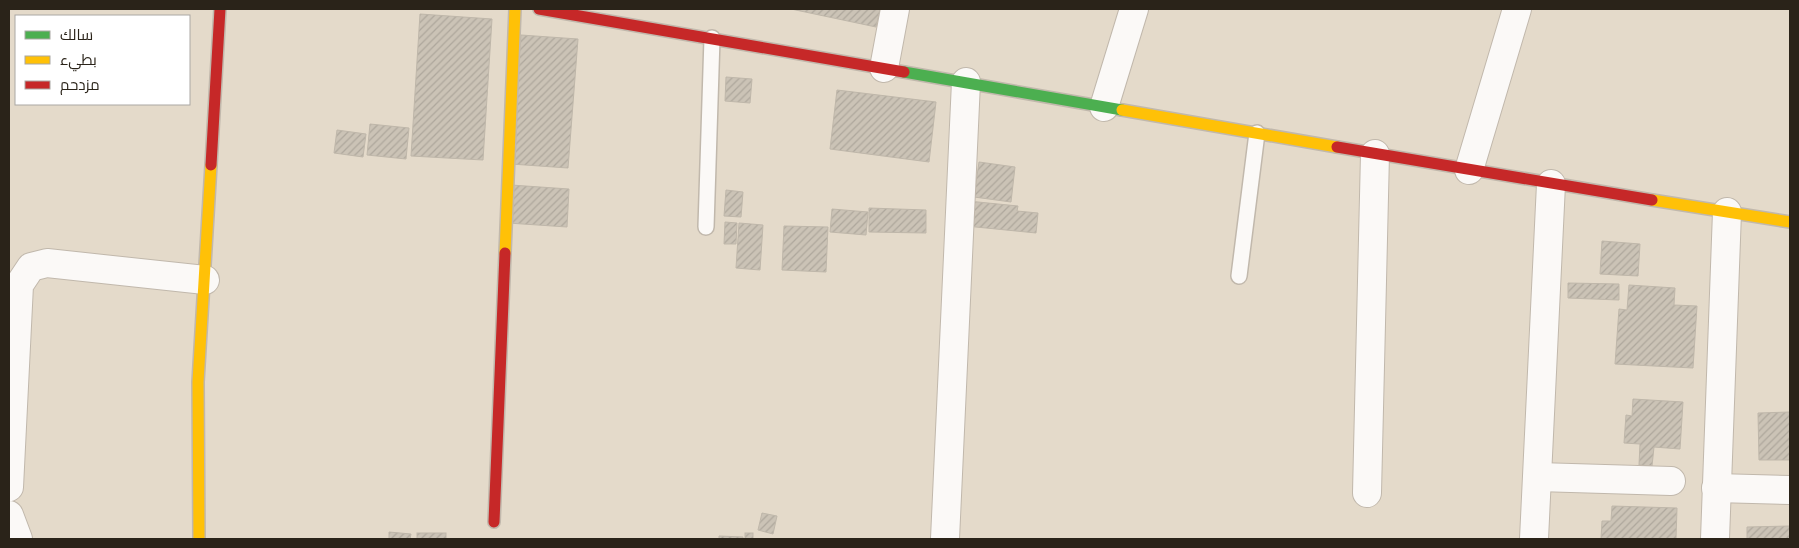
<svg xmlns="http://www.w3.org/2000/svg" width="1799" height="548" viewBox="0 0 1799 548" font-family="Inter,Cairo,sans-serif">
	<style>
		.building { fill: url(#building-hatch); stroke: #bfb7aa }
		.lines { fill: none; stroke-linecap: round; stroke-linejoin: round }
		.lane-casing { stroke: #c1b8ac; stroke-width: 18 }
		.street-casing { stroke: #c1b8ac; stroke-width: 30 }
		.fast-casing { stroke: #c1b8ac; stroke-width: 14 }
		.slow-casing { stroke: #c1b8ac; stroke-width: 14 }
		.jam-casing { stroke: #c1b8ac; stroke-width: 14 }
		.lane { stroke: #fbf9f7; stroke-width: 15 }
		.street { stroke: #fbf9f7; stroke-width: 28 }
		.fast { stroke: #4caf50; stroke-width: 11 }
		.slow { stroke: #ffc107; stroke-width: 11 }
		.jam { stroke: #c62828; stroke-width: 11 }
	</style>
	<defs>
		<pattern id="building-hatch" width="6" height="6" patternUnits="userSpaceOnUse" patternTransform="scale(1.25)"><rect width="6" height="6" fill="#cbc3b6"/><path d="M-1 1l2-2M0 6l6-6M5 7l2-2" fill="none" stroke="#aea79c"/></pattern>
	</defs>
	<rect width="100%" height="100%" fill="#e4daca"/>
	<!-- building -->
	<g class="building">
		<path d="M791 9H880L876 27Z"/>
		<path d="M420 14 492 19 483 160 411 156Z"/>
		<path d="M521 35 578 39 568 168 511 164Z"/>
		<path d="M726 77 752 79 750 103 725 101Z"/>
		<path d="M837 90 936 102 929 162 830 149Z"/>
		<path d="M370 124 409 128 406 159 367 155Z"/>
		<path d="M337 130 366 134 363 157 334 153Z"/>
		<path d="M979 162 1015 167 1011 202 974 197Z"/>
		<path d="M511 185 569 189 567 227 508 223Z"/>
		<path d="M726 190 743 192 741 217 724 216Z"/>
		<path d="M968 201 1018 206 1017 211 1038 213 1036 233 966 226Z"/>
		<path d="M869 208 926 210V233L869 232Z"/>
		<path d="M832 209 868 212 866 235 830 232Z"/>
		<path d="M725 222 737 223 736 244H724Z"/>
		<path d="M739 223 763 225 760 270 736 268Z"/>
		<path d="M784 226 828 227 826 272 782 270Z"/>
		<path d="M1602 241 1640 244 1638 276 1600 274Z"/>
		<path d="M1568 283 1619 284V300L1568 298Z"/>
		<path d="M1629 285 1675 288 1674 305 1697 306 1693 368 1615 364 1619 309 1627 310Z"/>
		<path d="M1633 399 1683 402 1680 449 1654 447 1652 466 1639 465 1640 444 1624 443 1626 415 1632 416Z"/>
		<path d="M1790 412V460H1759L1758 413Z"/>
		<path d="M1612 506 1677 508 1676 539H1601L1602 521H1611Z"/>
		<path d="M762 513 777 516 773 534 758 530Z"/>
		<path d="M1790 526V539H1747V527Z"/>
		<path d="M389 532 411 534 410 539H389Z"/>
		<rect x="417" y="533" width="29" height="6"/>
		<rect x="745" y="533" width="8" height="6"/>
		<path d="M719 536 743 537V539H719Z"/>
	</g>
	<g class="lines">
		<defs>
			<g id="lane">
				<path d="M706 227 712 38"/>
				<path d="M1239 276 1257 133"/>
			</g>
			<g id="street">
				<path d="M884 68 895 9"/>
				<path d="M1104 107 1134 9"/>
				<path d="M1469 170 1517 9"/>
				<path d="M1538 477 1671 481"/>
				<path d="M9 487 19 285 31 267 47 263 205 280"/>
				<path d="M1716 488 1790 490"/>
				<path d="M1367 493 1375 154"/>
				<path d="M9 515 18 539"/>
				<path d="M945 539 966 82"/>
				<path d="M1534 539 1551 184"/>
				<path d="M1715 539 1727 212"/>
			</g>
			<path id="fast" d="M904 72 1122 110"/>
			<g id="slow">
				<path d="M1122 110 1337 147"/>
				<path d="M1652 200 1790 222"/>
				<path d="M505 253 515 9"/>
				<path d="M199 539 198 382 211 165"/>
			</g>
			<g id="jam">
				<path d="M539 9 904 72"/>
				<path d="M1337 147 1652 200"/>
				<path d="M211 165 220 9"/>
				<path d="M494 522 505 253"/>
			</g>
		</defs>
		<!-- lane casing -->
		<use href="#lane" class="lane-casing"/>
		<!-- street casing -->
		<use href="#street" class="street-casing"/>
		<!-- fast casing -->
		<use href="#fast" class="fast-casing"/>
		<!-- slow casing -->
		<use href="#slow" class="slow-casing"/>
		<!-- jam casing -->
		<use href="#jam" class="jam-casing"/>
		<!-- lane -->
		<use href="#lane" class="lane"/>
		<!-- street -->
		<use href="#street" class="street"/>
		<!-- fast -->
		<use href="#fast" class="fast"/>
		<!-- slow -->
		<use href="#slow" class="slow"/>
		<!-- jam -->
		<use href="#jam" class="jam"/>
	</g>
	<!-- border -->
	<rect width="1799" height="548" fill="none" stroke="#2a2319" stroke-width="20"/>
	<!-- legend -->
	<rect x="15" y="15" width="175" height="90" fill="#ffffff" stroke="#aaa7a3"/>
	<rect x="25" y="31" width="25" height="8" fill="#4caf50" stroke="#aaa7a3"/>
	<text x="60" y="40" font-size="15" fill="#2a2319">سالك</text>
	<rect x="25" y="56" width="25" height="8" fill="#ffc107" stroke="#aaa7a3"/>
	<text x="60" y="65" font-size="15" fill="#2a2319">بطيء</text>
	<rect x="25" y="81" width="25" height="8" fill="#c62828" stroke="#aaa7a3"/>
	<text x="60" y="90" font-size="15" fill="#2a2319">مزدحم</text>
</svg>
